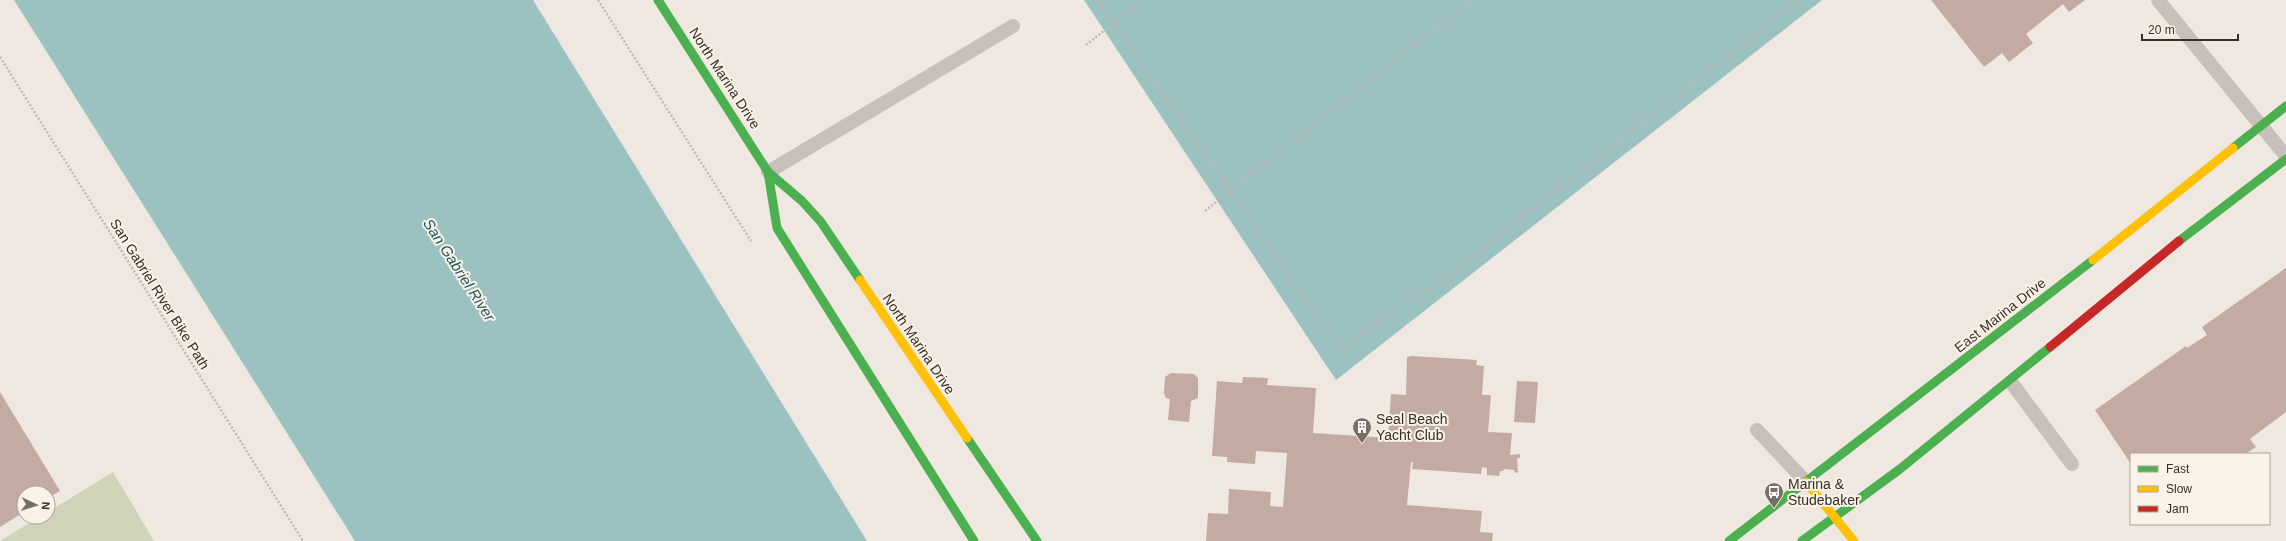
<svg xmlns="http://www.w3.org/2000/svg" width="2286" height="541" viewBox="0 0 2286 541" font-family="Helvetica,sans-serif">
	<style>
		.green { fill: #cfd4b9 }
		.water { fill: #9bc1c1 }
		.building { fill: #c3aba1 }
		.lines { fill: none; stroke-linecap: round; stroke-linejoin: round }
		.path { stroke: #c0b8b2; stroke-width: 2.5; stroke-dasharray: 2 2; stroke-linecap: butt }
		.lane { stroke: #c7c0ba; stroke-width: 14 }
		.fast { stroke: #4caf50; stroke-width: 9 }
		.slow { stroke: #ffc107; stroke-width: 9 }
		.jam { stroke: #c62828; stroke-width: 9 }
		.labels { text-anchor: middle; stroke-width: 4; stroke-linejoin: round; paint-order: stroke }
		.street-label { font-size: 14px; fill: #382d27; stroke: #fbf2e7 }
		.poi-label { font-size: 14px; fill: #382d27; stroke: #fbf2e7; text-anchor: start }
		.water-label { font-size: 15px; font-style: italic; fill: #1a585c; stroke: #fbf2e7 }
	</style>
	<rect width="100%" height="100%" fill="#eee8e1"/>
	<!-- green -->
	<path class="green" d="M113 472 154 541H0L39 517H48V512Z"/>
	<!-- water -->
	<g class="water">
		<path d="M14 0H533L867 541H355Z"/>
		<path d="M1084 0H1822L1336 380Z"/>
	</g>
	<!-- building -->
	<g class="building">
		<path d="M1931 0H2085L2069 12 2063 4 2026 34 2033 43 2009 62 2002 53 1984 67Z"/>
		<path d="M2286 268V412L2250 439 2256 447 2245 454H2131V464L2095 410 2186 346 2187 348 2207 335 2202 327Z"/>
		<path d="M1412 356 1477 360 1476 365 1484 366 1482 395H1491L1488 432 1512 433 1510 455 1520 454V458H1517L1518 473 1514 472 1515 470 1504 469 1503 471H1500L1499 476 1487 475V468L1482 467 1481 474 1412 469 1413 462H1411L1407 505 1482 511 1480 532 1493 533 1492 541H1206L1208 513 1228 514 1229 489 1271 492 1270 506 1283 507 1287 453 1256 451 1255 464 1227 462V457L1212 456 1217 381 1242 383 1243 377 1268 378 1267 385 1316 388 1313 433 1388 438 1391 394 1406 395 1407 357Z"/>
		<path d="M1171 373 1194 374 1198 378V398L1191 401 1189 422 1168 420 1170 399 1166 398 1164 393 1165 377Z"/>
		<path d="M1517 381 1538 382 1535 423 1514 422Z"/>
		<path d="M0 392 60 491 48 498V493H24V512L0 527Z"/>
	</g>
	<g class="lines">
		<!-- path -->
		<g class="path">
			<path d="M598 0 751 241"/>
			<path d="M1097 0 1341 351 1415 292 1430 290 1798 0"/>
			<path d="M1133 7 1142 0"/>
			<path d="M1086 45 1134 7"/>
			<path d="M0 57 303 541"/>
			<path d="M1229 191 1472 0"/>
			<path d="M1205 211 1231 190"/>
		</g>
		<!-- lane -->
		<g class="lane">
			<path d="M2158 0 2286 156"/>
			<path d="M768 172 1013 26"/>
			<path d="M2011 382 2072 464"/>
			<path d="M1757 430 1806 482"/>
		</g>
		<!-- fast -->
		<g class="fast">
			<path d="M658 0 768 172 802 201 821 222 860 280"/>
			<path d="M2233 148 2286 106"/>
			<path d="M768 172 777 228 974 541"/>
			<path d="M2179 241 2286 159"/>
			<path d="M967 438 1037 541"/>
			<path d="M1729 541 2093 260"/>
			<path d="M1802 541 1900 469 2050 347"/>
		</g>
		<!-- slow -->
		<g class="slow">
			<path d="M2093 260 2233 148"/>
			<path d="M860 280 967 438"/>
			<path d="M1806 482 1854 541"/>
		</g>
		<!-- jam -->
		<path class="jam" d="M2050 347 2179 241"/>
	</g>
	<!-- icons -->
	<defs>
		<symbol id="building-pin" viewBox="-11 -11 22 30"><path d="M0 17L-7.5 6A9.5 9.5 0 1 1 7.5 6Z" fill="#786e68" stroke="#fbf2e7"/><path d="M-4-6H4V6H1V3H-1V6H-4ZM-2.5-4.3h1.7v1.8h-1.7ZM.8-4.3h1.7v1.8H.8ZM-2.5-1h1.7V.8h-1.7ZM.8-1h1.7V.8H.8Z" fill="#fff"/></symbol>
		<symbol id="bus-pin" viewBox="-11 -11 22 30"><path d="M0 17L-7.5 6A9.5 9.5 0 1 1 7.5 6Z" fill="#786e68" stroke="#fbf2e7"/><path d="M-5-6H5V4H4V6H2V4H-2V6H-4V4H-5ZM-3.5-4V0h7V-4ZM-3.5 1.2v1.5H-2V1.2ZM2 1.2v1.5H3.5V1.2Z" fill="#fff"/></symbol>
	</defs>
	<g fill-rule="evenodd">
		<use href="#building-pin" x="1351" y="416" width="22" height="30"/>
		<use href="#bus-pin" x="1763" y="481" width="22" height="30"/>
	</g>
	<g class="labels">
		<!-- street labels -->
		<g class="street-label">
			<text transform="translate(725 78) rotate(57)" y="5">North Marina Drive</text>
			<text transform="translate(160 294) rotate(58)" y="5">San Gabriel River Bike Path</text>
			<text transform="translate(2000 315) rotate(-38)" y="5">East Marina Drive</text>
			<text transform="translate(919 344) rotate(56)" y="5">North Marina Drive</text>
		</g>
		<!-- poi labels -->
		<g class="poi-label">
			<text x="1376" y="424">Seal Beach<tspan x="1376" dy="16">Yacht Club</tspan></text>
			<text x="1788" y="489">Marina &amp;<tspan x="1788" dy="16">Studebaker</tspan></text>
		</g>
		<!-- water labels -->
		<g class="water-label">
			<text transform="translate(459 270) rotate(57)" y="5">San Gabriel River</text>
		</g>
	</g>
	<!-- legend -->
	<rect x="2130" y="453" width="140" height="72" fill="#fbf2e7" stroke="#ada39a"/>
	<rect x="2138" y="466" width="20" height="6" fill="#4caf50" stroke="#ada39a"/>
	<text x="2166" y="473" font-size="12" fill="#382d27">Fast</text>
	<rect x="2138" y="486" width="20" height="6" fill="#ffc107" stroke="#ada39a"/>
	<text x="2166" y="493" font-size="12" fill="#382d27">Slow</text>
	<rect x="2138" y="506" width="20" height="6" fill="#c62828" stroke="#ada39a"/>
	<text x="2166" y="513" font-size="12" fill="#382d27">Jam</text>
	<!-- north arrow -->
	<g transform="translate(36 505) rotate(94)"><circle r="19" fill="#fbf2e7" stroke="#ada39a"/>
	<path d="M0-3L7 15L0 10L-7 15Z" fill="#786e68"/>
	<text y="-6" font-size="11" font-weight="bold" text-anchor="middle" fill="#382d27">N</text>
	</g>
	<!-- scale -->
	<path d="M2142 34v6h96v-6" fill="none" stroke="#382d27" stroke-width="2"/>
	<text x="2148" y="34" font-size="12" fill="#382d27" stroke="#fbf2e7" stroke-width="3" paint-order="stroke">20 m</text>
</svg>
